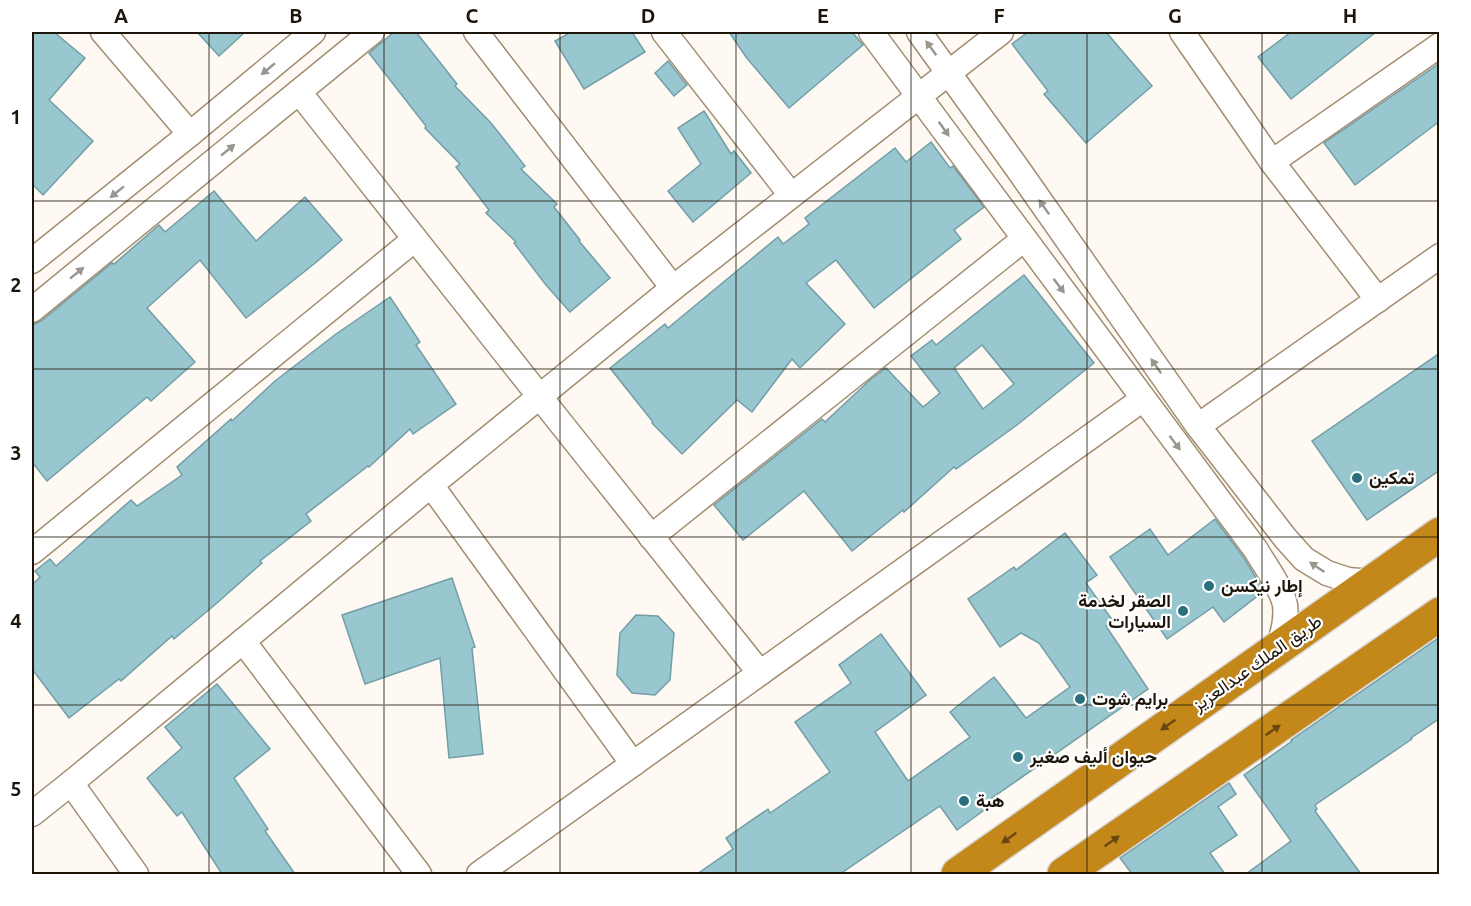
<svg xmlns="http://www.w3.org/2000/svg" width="1471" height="906" viewBox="0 0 1471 906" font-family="Ubuntu,Vazirmatn,sans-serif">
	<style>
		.building { fill: #99c7cf; stroke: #729ea7; stroke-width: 1.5; fill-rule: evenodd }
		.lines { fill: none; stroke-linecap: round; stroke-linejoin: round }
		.minor-casing { stroke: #a38d70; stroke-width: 27 }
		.highway-casing { stroke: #d6d5d3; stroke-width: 36 }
		.minor { stroke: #fff; stroke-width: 24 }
		.highway { stroke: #c48719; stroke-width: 33 }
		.oneway { fill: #999690 }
		.oneway2 { fill: #684810 }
		.grid { fill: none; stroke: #1d1509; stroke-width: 1.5; stroke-opacity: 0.55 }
		.poi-dot { fill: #29707c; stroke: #fff; stroke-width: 2 }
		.labels { text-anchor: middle; stroke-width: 4.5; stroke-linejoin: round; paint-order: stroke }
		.poi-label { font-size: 18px; font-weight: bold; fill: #1d1509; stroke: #fff; text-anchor: start }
		.street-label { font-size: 18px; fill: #1d1509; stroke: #fff }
		.neatline { fill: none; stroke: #1d1509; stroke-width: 2 }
		.grid-label { font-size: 20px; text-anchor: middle; font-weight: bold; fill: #1d1509 }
	</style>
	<rect width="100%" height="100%" fill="#fef9f3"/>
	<!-- building -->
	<g class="building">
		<path d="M32 32H54L85 58 49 100 93 141 43 195 32 184Z"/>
		<path d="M197 32H245L219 56Z"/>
		<path d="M394 32H416L457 84 455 86 491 123 525 166 521 169 557 204 554 207 580 240 579 241 610 278 570 312 546 285 514 243 516 242 486 213 489 210 456 167 460 164 425 128 426 126 369 53Z"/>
		<path d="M571 32H632L645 52 584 89 555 41Z"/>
		<path d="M729 32H852L863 45 789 108 746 57Z"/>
		<path d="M1028 32H1106L1152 86 1086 143 1044 94 1048 91 1012 44Z"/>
		<path d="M1291 32H1376L1291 99 1258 57Z"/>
		<path d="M668 61 687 85 674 96 655 73Z"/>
		<path d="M1440 63V121L1355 185 1324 143Z"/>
		<path d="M704 111 731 154 734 151 751 173 693 222 668 191 701 164 678 128Z"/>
		<path d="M931 142 950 168 953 166 984 207 954 230 961 239 874 308 836 260 806 283 845 324 800 368 792 359 752 412 737 400 682 454 652 423 653 422 610 368 665 324 668 328 778 237 783 244 809 224 805 218 895 148 906 162Z"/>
		<path d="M214 191 256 241 305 197 342 240 314 264 246 318 200 260 147 308 195 362 151 401 147 397 47 481 32 462V325L41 321 112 263 114 264 159 225 165 232Z"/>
		<path d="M1024 275 1094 363 1017 425 956 469 954 467 904 512 903 510 852 551 804 491 743 540 714 505 822 419 825 422 871 379 886 368 923 407 940 393 911 356 932 340 936 345ZM982 345 1014 384 983 409 954 368Z"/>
		<path d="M390 297 420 342 416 345 456 404 413 434 410 429 369 467 368 466 306 514 311 521 260 561 262 563 217 603 174 639 172 636 121 681 119 679 69 718 32 669V585L40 577 35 571 50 559 56 566 131 500 137 506 182 475 177 467 231 419 232 421 275 381 336 334Z"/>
		<path d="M1440 353V470L1367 520 1312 441Z"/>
		<path d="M1215 519 1244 558 1264 591 1224 622 1213 607 1167 639 1110 557 1150 529 1168 555Z"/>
		<path d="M1065 533 1097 575 1086 583 1113 621 1106 626 1148 689 992 798 995 802 957 830 940 806 840 874H697L733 849 726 838 768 809 770 813 830 772 795 722 851 683 839 665 881 634 926 695 875 732 908 781 970 737 950 712 994 677 1026 718 1070 687 1039 643 1021 633 1000 647 968 599 1014 567 1016 570Z"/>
		<path d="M452 578 475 647 472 648 483 754 449 758 440 658 365 684 342 615Z"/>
		<path d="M636 615 658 616 674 633 670 680 655 695 632 693 617 675 620 633Z"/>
		<path d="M1440 637V718L1411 738 1412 739 1315 805 1317 809 1315 811 1361 874H1246L1291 841 1244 775 1292 741 1291 740Z"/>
		<path d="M217 684 270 749 234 778 268 829 265 831 295 874H222L182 812 177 816 147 778 182 748 165 727Z"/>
		<path d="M1229 783 1236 794 1218 807 1237 835 1210 853 1225 874H1132L1120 858Z"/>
	</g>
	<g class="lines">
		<defs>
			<g id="minor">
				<path d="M103 32 190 134"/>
				<path d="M476 32 673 288"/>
				<path d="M664 32 791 195"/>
				<path d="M871 32 1256 550C1265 566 1282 588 1285 605 1287 620 1283 634 1278 648"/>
				<path d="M919 32 1015 165 1198 426 1286 539 1304 559 1327 573 1348 580 1372 582"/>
				<path d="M1182 32 1272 162 1440 45"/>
				<path d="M299 92 540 397 760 673"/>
				<path d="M1272 162 1378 300"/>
				<path d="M32 261 190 134 313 32"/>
				<path d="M32 310 372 32"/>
				<path d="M1198 426 1440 256"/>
				<path d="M431 485 633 764"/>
				<path d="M651 537 1024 239"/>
				<path d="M32 552 415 239"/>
				<path d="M243 641 431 485 673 288 1001 32"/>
				<path d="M71 783 136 874"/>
				<path d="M32 814 71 783 243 641 419 874"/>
				<path d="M479 874 1143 399"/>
			</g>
			<g id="highway">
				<path d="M958 874 1440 534"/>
				<path d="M1064 874 1440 614"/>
			</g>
		</defs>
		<!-- minor casing -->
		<use href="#minor" class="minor-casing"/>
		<!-- highway casing -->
		<use href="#highway" class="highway-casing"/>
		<!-- minor -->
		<use href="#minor" class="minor"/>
		<!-- highway -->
		<use href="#highway" class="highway"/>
	</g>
	<!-- one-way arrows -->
	<defs><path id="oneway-solid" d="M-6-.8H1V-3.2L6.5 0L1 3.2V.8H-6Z" transform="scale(1.5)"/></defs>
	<g class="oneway">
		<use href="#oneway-solid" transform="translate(931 48) rotate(-126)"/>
		<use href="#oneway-solid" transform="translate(268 69) rotate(140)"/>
		<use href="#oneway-solid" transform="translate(944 129) rotate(54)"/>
		<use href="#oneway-solid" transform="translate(228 150) rotate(-39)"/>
		<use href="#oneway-solid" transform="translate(117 192) rotate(141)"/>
		<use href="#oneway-solid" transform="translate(1044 207) rotate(-125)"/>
		<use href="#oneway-solid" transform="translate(77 273) rotate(-39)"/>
		<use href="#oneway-solid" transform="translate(1059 286) rotate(53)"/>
		<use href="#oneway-solid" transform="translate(1156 366) rotate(-125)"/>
		<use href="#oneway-solid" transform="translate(1175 443) rotate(53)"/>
		<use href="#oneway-solid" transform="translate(1317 567) rotate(-146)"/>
	</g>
	<g class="oneway2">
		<use href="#oneway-solid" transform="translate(1168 725) rotate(145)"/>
		<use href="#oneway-solid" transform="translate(1273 730) rotate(-35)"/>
		<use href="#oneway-solid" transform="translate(1009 838) rotate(145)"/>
		<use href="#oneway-solid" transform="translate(1112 841) rotate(-35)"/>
	</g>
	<!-- grid -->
	<path class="grid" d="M209 32V874M384 32V874M560 32V874M736 32V874M911 32V874M1087 32V874M1262 32V874M32 201H1440M32 369H1440M32 537H1440M32 705H1440"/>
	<!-- markers -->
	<g class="poi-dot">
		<circle cx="1357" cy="478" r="6"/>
		<circle cx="1209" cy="586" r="6"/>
		<circle cx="1183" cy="611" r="6"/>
		<circle cx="1080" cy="699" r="6"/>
		<circle cx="1018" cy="757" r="6"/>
		<circle cx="964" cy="801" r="6"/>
	</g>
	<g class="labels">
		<!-- poi labels -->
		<g class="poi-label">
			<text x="1369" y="484">تمكين</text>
			<text x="1221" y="592">إطار نيكسن</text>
			<text x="1171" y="607" text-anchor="end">الصقر لخدمة<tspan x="1171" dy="21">السيارات</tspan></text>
			<text x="1092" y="705">برايم شوت</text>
			<text x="1030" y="763">حيوان أليف صغير</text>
			<text x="976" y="807">هبة</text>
		</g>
		<!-- street labels -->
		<g class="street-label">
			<text transform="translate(1257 663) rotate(-35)" y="6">طريق الملك عبدالعزيز</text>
		</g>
	</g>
	<!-- border -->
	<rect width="1471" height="906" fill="none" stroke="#ffffff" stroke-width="66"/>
	<rect x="33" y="33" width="1405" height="840" class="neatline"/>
	<g class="grid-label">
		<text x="121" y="23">A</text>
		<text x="296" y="23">B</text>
		<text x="472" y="23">C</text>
		<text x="648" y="23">D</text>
		<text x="823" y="23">E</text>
		<text x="999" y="23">F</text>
		<text x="1175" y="23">G</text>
		<text x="1350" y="23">H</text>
		<text x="16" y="124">1</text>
		<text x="16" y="292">2</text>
		<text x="16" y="460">3</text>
		<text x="16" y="628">4</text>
		<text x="16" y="796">5</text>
	</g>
</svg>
